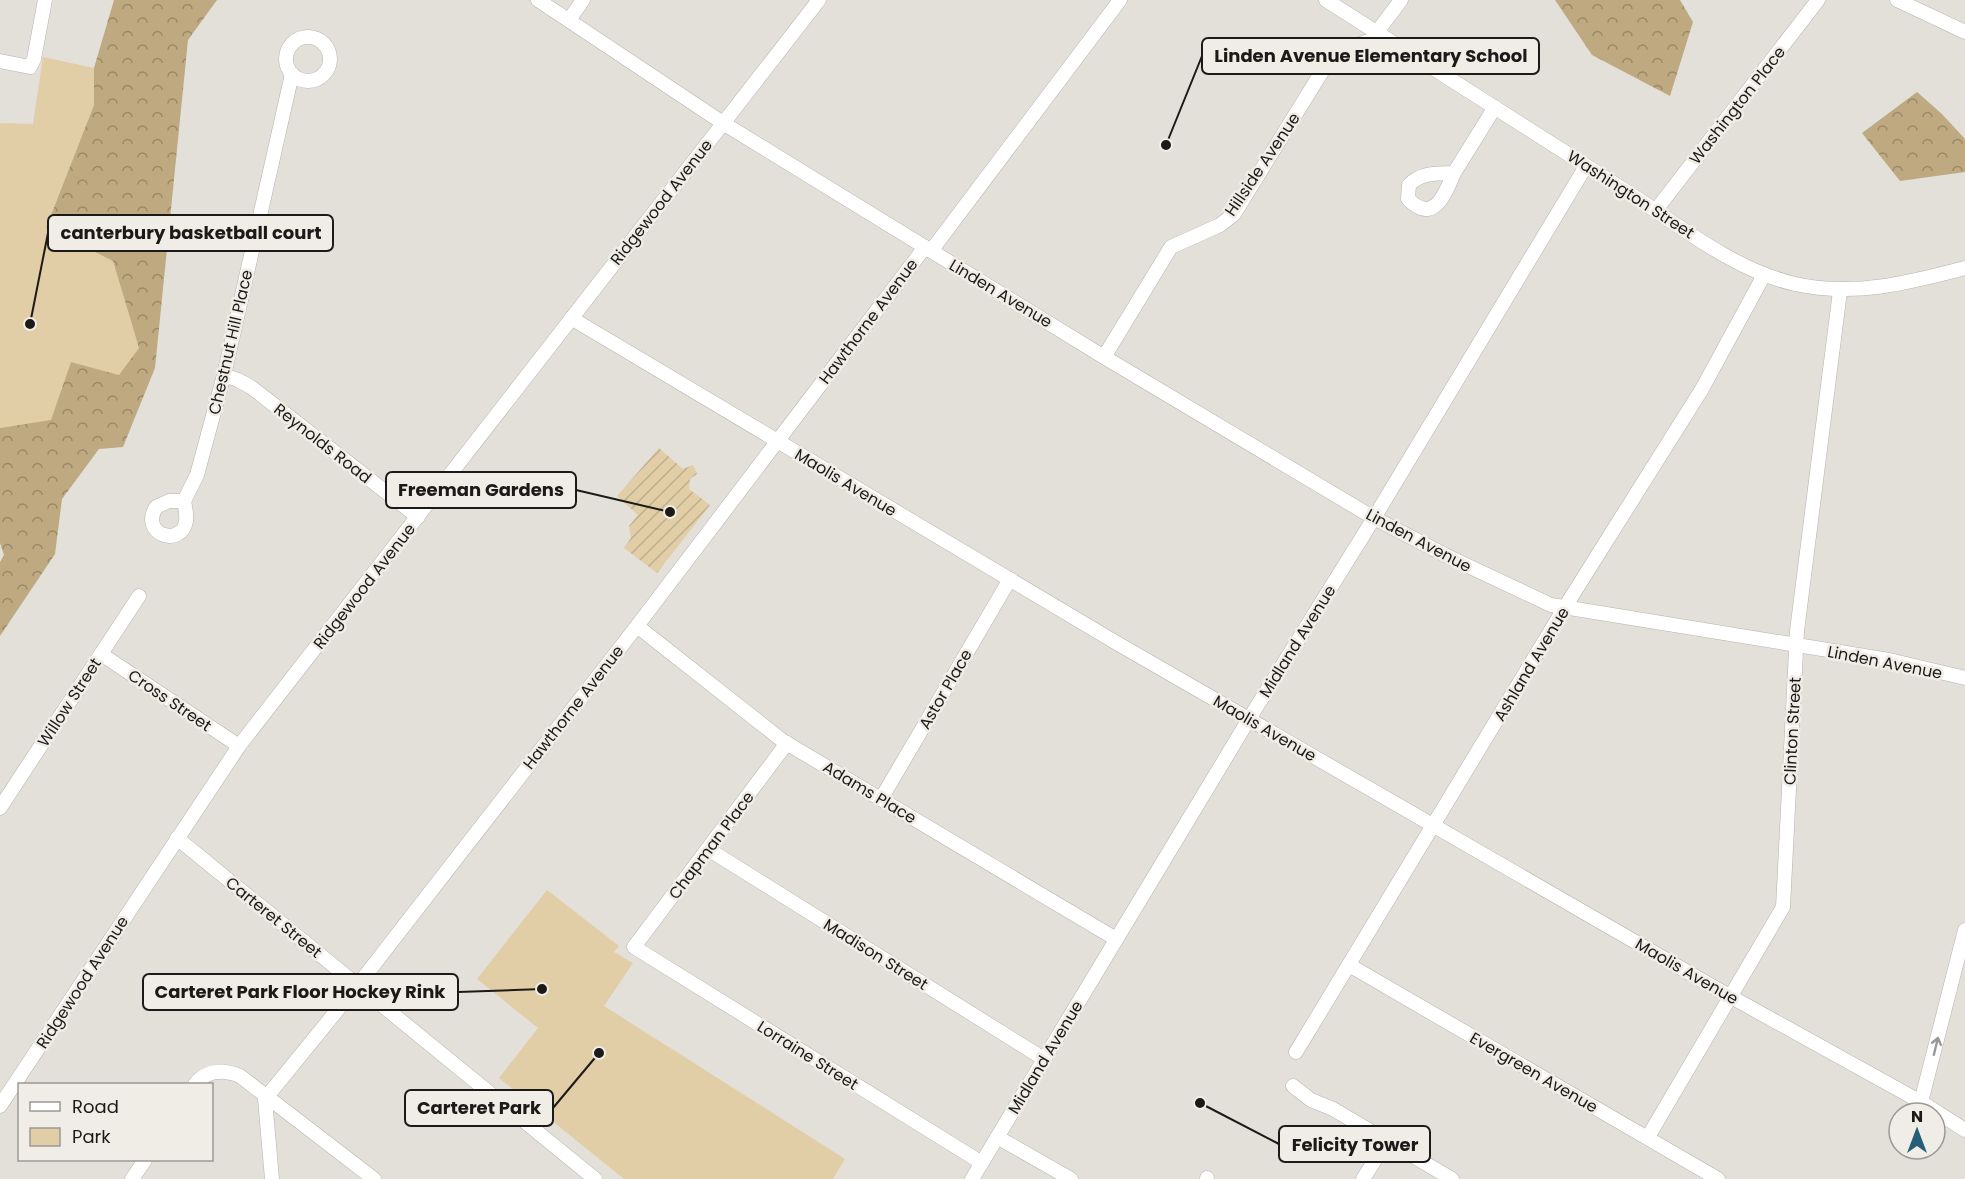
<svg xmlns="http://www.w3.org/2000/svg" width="1965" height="1179" viewBox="0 0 1965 1179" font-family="Poppins,sans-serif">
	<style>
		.green { fill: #e1cda6 }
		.forest { fill: url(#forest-crowns) }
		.garden { fill: url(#garden-furrows) }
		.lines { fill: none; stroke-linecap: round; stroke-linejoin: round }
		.minor-casing { stroke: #b6b3ad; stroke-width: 15 }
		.minor { stroke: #fff; stroke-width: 14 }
		.oneway { stroke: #999897 }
		.labels { text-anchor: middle; stroke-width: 5; stroke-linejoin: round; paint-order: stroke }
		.street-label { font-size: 16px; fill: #1c1a18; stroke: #f0ede7 }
		.leader { fill: none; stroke: #1c1a18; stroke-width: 2 }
		.callout-dot { fill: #1c1a18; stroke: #f0ede7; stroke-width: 2 }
		.callout { fill: #f0ede7; stroke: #1c1a18; stroke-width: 2 }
		.callout-label { font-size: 18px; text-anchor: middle; font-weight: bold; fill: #1c1a18 }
	</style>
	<defs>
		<pattern id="forest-crowns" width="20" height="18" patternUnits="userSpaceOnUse" patternTransform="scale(1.5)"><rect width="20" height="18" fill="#bea980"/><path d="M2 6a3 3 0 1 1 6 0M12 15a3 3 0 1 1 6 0" fill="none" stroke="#9a8968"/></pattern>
		<pattern id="garden-furrows" width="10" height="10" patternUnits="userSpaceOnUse" patternTransform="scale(1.5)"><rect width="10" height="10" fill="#e1cda6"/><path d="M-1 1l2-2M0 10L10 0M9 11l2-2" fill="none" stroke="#c0af8e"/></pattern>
	</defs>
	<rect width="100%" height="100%" fill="#e3e0da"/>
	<!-- green -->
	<g class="green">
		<path d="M43 57 94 68V105L46 228 113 261 139 348 119 375 71 362 51 421 0 428V123L33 124Z"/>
		<path d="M547 890 619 946 614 952 633 963 604 1006 845 1159 833 1179H624L499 1078 538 1028 477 979Z"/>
	</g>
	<!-- forest -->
	<g class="forest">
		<path d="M114 0H217L188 40 155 368 123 447 99 449 62 499 55 554 0 636V562L4 555 0 543V428L51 420 71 362 119 375 139 348 113 261 46 228 94 105V68Z"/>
		<path d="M1555 0H1680L1693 22 1670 96 1592 55Z"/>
		<path d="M1917 92 1942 114 1965 139V172L1900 181 1862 133Z"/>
	</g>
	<!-- garden -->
	<path class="garden" d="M659 448 683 469 693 465 697 474 690 479 689 489 710 505 657 573 624 548 631 538 629 526 638 515 617 496Z"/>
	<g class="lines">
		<defs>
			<g id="minor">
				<path d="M538 0 723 123 1104 357 1374 518 1449 557 1551 605 1889 660 1965 678"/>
				<path d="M1326 0C1423 62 1521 124 1618 186 1674 221 1730 269 1795 284 1854 297 1908 283 1965 268"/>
				<path d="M1897 0 1965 32"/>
				<path d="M569 20 583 0"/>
				<circle cx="308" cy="59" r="22"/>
				<path d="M0 61 30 67 34 59 45 0"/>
				<path d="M1454 173C1445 194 1434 225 1408 199L1409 185C1421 172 1437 174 1454 173L1495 107"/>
				<path d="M1656 210 1818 0"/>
				<path d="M931 251 1120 0"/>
				<path d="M571 318 1115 642 1717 989 1921 1102 1965 1130"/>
				<path d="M1104 357 1171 247 1220 225 1234 214 1326 65 1341 51 1371 40 1401 0"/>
				<path d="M224 375 238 380 251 387 418 517"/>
				<path d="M169 501H184C185 507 187 514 186 521 182 548 139 535 156 507Z"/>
				<path d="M184 501 197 475 224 375 292 74"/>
				<path d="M637 626 783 741 1116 939"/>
				<path d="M101 654 239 746"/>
				<path d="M787 743 634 947 982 1163"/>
				<path d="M881 799 1010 579"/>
				<path d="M0 808 139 596"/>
				<path d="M177 838 595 1179"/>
				<path d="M708 849 1044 1059"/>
				<path d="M1349 965 1718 1179"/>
				<path d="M1296 1052 1565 607 1702 389 1764 275"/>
				<path d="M195 1084C207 1070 223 1069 240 1076L374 1179"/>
				<path d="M1293 1086 1311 1100 1333 1109 1452 1179"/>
				<path d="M1921 1102 1965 930"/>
				<path d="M0 1106 239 746 819 0"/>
				<path d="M997 1137 1071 1179"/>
				<path d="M1648 1137 1783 907 1797 631 1840 291"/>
				<path d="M132 1179 145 1160"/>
				<path d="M272 1179 265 1099 365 976 637 626 925 247"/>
				<path d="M972 1179 1249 719 1374 518 1586 166"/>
				<path d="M1207 1179V1178"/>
				<path d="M1363 1179 1387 1141"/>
			</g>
		</defs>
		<!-- minor casing -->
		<use href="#minor" class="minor-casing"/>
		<!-- minor -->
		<use href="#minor" class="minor"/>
	</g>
	<!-- one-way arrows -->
	<defs><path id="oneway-shaft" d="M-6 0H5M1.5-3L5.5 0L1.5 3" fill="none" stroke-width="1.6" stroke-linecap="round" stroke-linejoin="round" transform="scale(1.5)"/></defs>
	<use class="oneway" href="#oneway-shaft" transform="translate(1936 1046) rotate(-76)"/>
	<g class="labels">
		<!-- street labels -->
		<g class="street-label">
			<text transform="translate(1737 105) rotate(-52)" y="6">Washington Place</text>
			<text transform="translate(1262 164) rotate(-56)" y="6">Hillside Avenue</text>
			<text transform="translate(1631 194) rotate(33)" y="6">Washington Street</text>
			<text transform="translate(661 202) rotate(-52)" y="6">Ridgewood Avenue</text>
			<text transform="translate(1001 293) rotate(31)" y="6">Linden Avenue</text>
			<text transform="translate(868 321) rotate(-53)" y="6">Hawthorne Avenue</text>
			<text transform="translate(230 342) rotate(-77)" y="6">Chestnut Hill Place</text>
			<text transform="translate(323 443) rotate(38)" y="6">Reynolds Road</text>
			<text transform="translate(846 482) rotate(31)" y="6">Maolis Avenue</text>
			<text transform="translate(1419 540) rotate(28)" y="6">Linden Avenue</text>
			<text transform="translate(364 586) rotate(-52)" y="6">Ridgewood Avenue</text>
			<text transform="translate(1297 641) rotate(-58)" y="6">Midland Avenue</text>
			<text transform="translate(1885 662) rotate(11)" y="6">Linden Avenue</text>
			<text transform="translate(1531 664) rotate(-59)" y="6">Ashland Avenue</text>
			<text transform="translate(945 689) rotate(-60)" y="6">Astor Place</text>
			<text transform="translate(170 700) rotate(34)" y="6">Cross Street</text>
			<text transform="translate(69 702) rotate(-57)" y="6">Willow Street</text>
			<text transform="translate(573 707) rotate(-52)" y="6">Hawthorne Avenue</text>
			<text transform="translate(1265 728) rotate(30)" y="6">Maolis Avenue</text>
			<text transform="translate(1792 731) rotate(-87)" y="6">Clinton Street</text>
			<text transform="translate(870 792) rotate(31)" y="6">Adams Place</text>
			<text transform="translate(711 845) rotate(-53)" y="6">Chapman Place</text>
			<text transform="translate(274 917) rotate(39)" y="6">Carteret Street</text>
			<text transform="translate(876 954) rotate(32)" y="6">Madison Street</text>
			<text transform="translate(1687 971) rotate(30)" y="6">Maolis Avenue</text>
			<text transform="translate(82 982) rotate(-57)" y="6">Ridgewood Avenue</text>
			<text transform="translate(808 1055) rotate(32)" y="6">Lorraine Street</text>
			<text transform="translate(1045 1057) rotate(-59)" y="6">Midland Avenue</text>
			<text transform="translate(1534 1072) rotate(30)" y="6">Evergreen Avenue</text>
		</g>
	</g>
	<!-- callouts -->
	<path class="leader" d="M1166 145L1202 56M30 324L48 233M670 512L576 490M542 989L458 992M599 1053L553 1108M1200 1103L1279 1144"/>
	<g class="callout-dot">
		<circle cx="1166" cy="145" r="6"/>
		<circle cx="30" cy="324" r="6"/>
		<circle cx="670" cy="512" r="6"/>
		<circle cx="542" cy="989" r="6"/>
		<circle cx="599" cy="1053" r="6"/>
		<circle cx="1200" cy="1103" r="6"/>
	</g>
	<g class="callout">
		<rect x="1202" y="38" width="337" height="36" rx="6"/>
		<rect x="48" y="215" width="285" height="36" rx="6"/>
		<rect x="386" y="472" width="190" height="36" rx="6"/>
		<rect x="143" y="974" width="315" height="36" rx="6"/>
		<rect x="405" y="1090" width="148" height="36" rx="6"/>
		<rect x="1279" y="1126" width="151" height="36" rx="6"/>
	</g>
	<g class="callout-label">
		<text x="1371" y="62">Linden Avenue Elementary School</text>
		<text x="191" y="239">canterbury basketball court</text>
		<text x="481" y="496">Freeman Gardens</text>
		<text x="300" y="998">Carteret Park Floor Hockey Rink</text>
		<text x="479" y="1114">Carteret Park</text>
		<text x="1355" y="1151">Felicity Tower</text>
	</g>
	<!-- legend -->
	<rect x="18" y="1083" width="195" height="78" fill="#f0ede7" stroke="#9b9994" stroke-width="1.5"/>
	<rect x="30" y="1102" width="30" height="9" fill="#ffffff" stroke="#9b9994" stroke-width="1.5"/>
	<text x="72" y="1113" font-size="18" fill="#1c1a18">Road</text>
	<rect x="30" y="1128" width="30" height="18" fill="#e1cda6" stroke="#9b9994" stroke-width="1.5"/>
	<text x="72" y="1143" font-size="18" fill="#1c1a18">Park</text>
	<!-- north arrow -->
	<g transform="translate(1917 1131)"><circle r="28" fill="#f0ede7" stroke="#9b9994" stroke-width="1.5"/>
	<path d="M0-4.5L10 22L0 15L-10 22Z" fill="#245f77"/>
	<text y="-9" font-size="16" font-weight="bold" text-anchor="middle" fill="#1c1a18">N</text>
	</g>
</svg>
